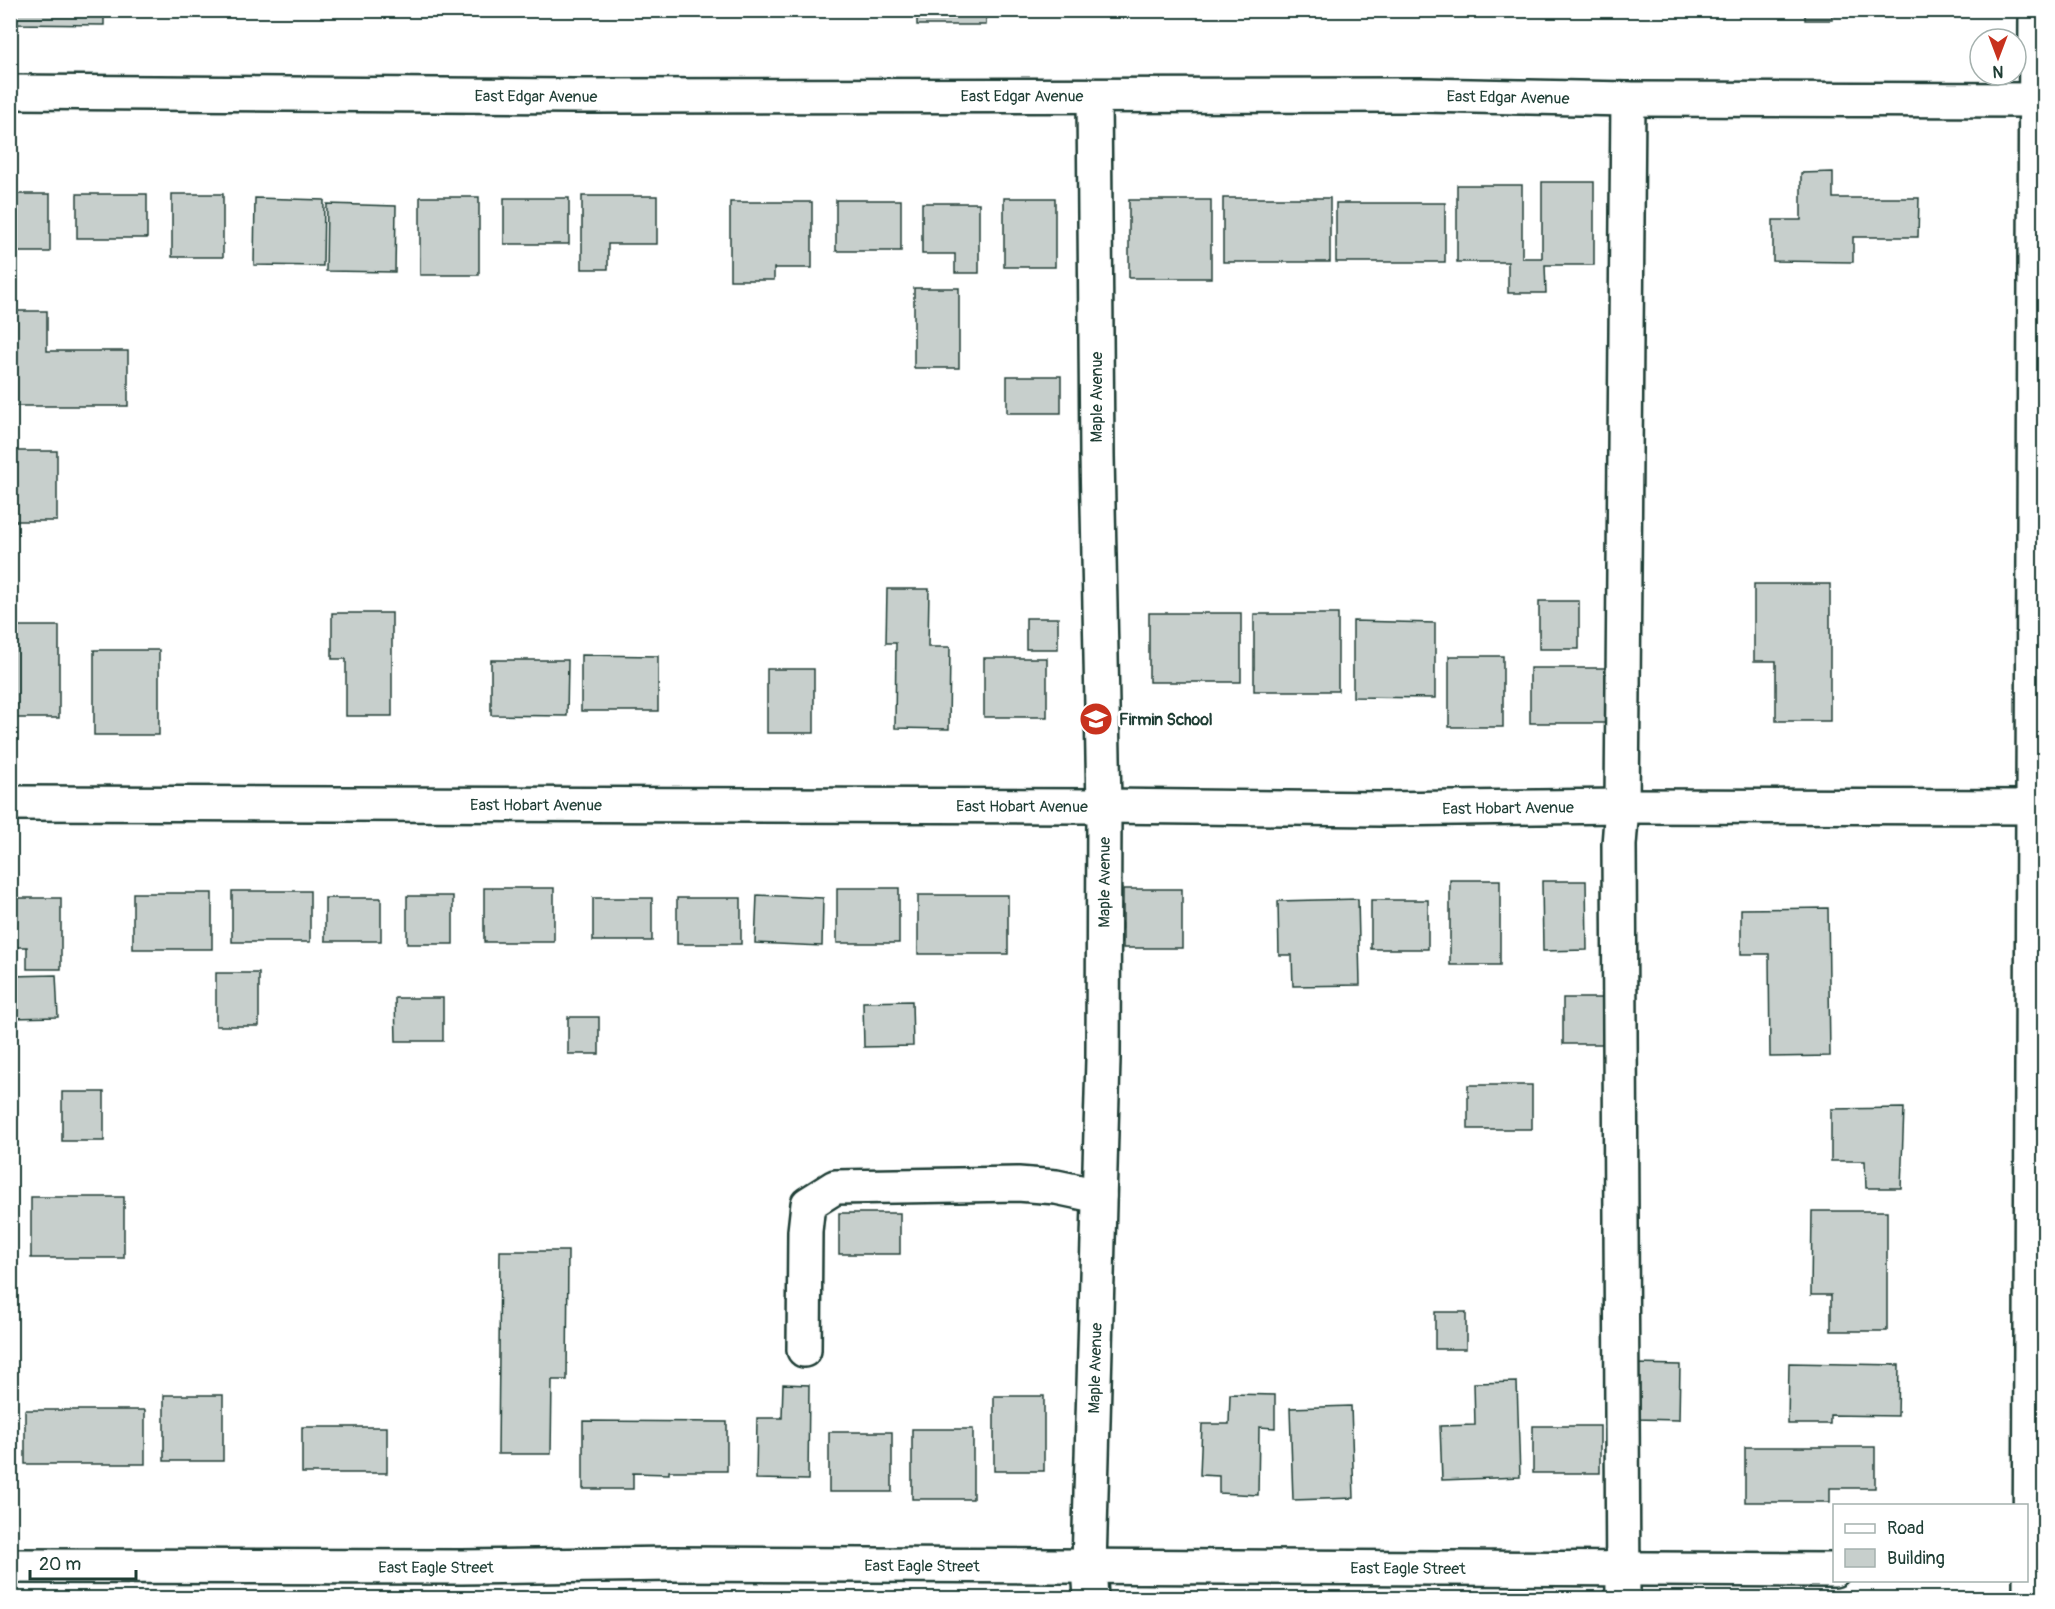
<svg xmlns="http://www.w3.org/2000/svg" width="2055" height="1609" viewBox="0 0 2055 1609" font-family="Pangolin,sans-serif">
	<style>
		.building { fill: #c7cfcc; stroke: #1f3d34; stroke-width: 1.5 }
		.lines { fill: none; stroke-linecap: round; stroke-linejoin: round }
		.minor-casing { stroke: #1f3d34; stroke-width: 38 }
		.major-casing { stroke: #1f3d34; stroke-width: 38 }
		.minor { stroke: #fff; stroke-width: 33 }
		.major { stroke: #fff; stroke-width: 33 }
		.labels { text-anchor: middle; stroke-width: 5; stroke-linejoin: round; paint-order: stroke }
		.street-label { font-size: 16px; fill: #1f3d34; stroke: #fff }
		.poi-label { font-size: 16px; font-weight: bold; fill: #1f3d34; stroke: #fff; text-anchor: start }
	</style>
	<rect width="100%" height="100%" fill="#fff"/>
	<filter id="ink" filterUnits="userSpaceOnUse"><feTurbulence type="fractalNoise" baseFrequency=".0167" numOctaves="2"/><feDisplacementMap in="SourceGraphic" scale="12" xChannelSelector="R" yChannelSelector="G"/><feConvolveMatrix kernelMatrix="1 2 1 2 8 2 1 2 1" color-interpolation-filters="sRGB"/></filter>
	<g filter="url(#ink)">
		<!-- building -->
		<g class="building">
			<path d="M10 10H104V25L10 24Z"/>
			<rect x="917" y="10" width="69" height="15"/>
			<rect x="1805" y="10" width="27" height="10"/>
			<path d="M1833 172V198H1919L1918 237H1853V262L1773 261V220H1801V173Z"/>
			<path d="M1542 182H1594V265H1545L1546 293H1508V262H1457V185H1522V258H1542Z"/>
			<rect x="10" y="194" width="40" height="58"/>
			<rect x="77" y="194" width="70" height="44"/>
			<rect x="172" y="194" width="51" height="63"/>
			<path d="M582 196H657V244H608V269H582Z"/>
			<rect x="420" y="197" width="59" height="78"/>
			<path d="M255 198 324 200 323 266 254 265Z"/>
			<rect x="504" y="198" width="65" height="46"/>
			<rect x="1004" y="198" width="51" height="69"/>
			<rect x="1223" y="198" width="107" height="64"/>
			<rect x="836" y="200" width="65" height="51"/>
			<rect x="1129" y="200" width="82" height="78"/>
			<path d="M730 202H812V268H774V280H730Z"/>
			<path d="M922 203H979V273H955V254H922Z"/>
			<rect x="1336" y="203" width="109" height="59"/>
			<path d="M327 204 396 206 395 272 326 271Z"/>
			<rect x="914" y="288" width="45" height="80"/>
			<path d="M10 311H47V351H128V406H10Z"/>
			<rect x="1007" y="376" width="54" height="37"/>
			<rect x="10" y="451" width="47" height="70"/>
			<path d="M1754 584H1830V721H1776V661H1754Z"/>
			<path d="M887 589H929L928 647H950L949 729 895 728 896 643H886Z"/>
			<rect x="1539" y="601" width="40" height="48"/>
			<path d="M332 613H392V716H346V659H332Z"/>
			<rect x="1149" y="613" width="92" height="69"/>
			<rect x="1254" y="614" width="84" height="77"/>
			<rect x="1026" y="618" width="32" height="31"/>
			<path d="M1353 621 1435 623V698L1353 697Z"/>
			<rect x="10" y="626" width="49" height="92"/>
			<rect x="94" y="650" width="65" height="85"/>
			<path d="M581 655 658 656V711H581Z"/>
			<rect x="1449" y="656" width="54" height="71"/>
			<rect x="984" y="658" width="63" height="59"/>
			<path d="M491 660H568L567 716 491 715Z"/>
			<rect x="1530" y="668" width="75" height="55"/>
			<rect x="767" y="669" width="47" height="64"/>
			<rect x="1450" y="880" width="50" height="85"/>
			<path d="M1542 881H1586L1587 950 1543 951Z"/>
			<rect x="484" y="888" width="70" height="54"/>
			<rect x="837" y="888" width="62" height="55"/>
			<rect x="1123" y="889" width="59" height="59"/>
			<rect x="232" y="891" width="78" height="51"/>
			<rect x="133" y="893" width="79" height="56"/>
			<path d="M757 895 823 898 822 946 755 943Z"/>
			<rect x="918" y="895" width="90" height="59"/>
			<rect x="407" y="896" width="46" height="48"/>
			<path d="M10 898H61V969H27V947H10Z"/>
			<rect x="325" y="898" width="56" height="43"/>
			<rect x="593" y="898" width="59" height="43"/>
			<rect x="677" y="898" width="64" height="46"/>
			<path d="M1358 899 1360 985 1293 986 1292 955H1279L1278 901Z"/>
			<rect x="1371" y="900" width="57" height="49"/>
			<path d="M1828 908 1830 1056 1770 1057 1769 954H1741V909Z"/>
			<rect x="216" y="973" width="43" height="53"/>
			<path d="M56 975 58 1017 12 1018 11 976Z"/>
			<path d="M395 998H443V1041H396Z"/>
			<rect x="1563" y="998" width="48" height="46"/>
			<path d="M912 1001 913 1046 864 1047 863 1002Z"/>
			<rect x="568" y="1017" width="31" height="37"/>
			<rect x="1468" y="1085" width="64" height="44"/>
			<rect x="62" y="1092" width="42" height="49"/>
			<path d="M1904 1108 1901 1188H1866L1865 1161H1831V1109Z"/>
			<rect x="31" y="1197" width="93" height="61"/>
			<path d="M1812 1211H1887V1331H1831V1295H1811Z"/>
			<rect x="839" y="1213" width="61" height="41"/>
			<path d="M500 1251H568L567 1380H552L551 1454H498Z"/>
			<rect x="1435" y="1312" width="31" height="37"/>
			<path d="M1789 1363 1899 1365 1898 1416 1830 1415V1424H1788Z"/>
			<path d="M1636 1364 1680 1365 1679 1420 1635 1419Z"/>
			<path d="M1517 1382 1520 1477 1442 1480 1440 1426 1475 1425 1474 1383Z"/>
			<path d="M783 1384 809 1385 808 1480 756 1479 757 1418H782Z"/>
			<path d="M1230 1394 1275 1395V1428L1259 1427 1258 1495 1219 1493V1476L1200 1475 1202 1424H1229Z"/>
			<rect x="164" y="1395" width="59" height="66"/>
			<rect x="994" y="1396" width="50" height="75"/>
			<path d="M1351 1406 1354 1498 1293 1500 1290 1408Z"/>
			<rect x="25" y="1410" width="120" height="54"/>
			<path d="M583 1421 727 1422V1471H669V1474L633 1473V1489H583Z"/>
			<rect x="1533" y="1426" width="67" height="47"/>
			<rect x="302" y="1427" width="85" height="46"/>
			<rect x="912" y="1429" width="61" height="70"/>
			<rect x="829" y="1432" width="63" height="60"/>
			<path d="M1745 1447H1875V1488H1830V1502H1745Z"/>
		</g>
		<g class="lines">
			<defs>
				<g id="minor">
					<path id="s1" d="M10 92 575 96 1423 95 1628 99 2044 100"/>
					<path id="s2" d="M10 803 1104 806 1381 809 1622 806 2044 807"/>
					<path d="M804 1350 805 1231 808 1204 835 1187 1018 1184 1056 1187 1099 1196"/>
					<path id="s3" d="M10 1566 462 1567 672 1564 1834 1570"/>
					<path id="s4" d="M1091 1598 1089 1566 1103 1059 1104 806 1097 456 1094 96"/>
					<path d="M1623 1598 1619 845 1622 806 1628 99"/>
				</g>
				<path id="major" d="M2030 1598 2036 10"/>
			</defs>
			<!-- minor casing -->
			<use href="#minor" class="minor-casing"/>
			<!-- major casing -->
			<use href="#major" class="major-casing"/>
			<!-- minor -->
			<use href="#minor" class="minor"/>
			<!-- major -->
			<use href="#major" class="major"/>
		</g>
	</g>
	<!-- icons -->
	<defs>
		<symbol id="school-disc" viewBox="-11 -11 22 22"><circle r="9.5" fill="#c8321e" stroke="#fff"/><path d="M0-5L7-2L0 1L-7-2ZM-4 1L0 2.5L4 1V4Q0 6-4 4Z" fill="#fff"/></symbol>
	</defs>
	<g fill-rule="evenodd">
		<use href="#school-disc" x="1077" y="700" width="38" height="38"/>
	</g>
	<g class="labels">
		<!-- street labels -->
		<g class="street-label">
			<text dy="6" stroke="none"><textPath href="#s1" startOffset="526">East Edgar Avenue</textPath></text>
			<text dy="6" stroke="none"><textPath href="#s1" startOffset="1012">East Edgar Avenue</textPath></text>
			<text dy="6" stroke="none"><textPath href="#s1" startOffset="1498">East Edgar Avenue</textPath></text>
			<text transform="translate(1096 397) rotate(-90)" y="6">Maple Avenue</text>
			<text dy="6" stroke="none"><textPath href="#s2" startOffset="526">East Hobart Avenue</textPath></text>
			<text dy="6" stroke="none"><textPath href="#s2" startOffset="1012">East Hobart Avenue</textPath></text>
			<text dy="6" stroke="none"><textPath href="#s2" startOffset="1498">East Hobart Avenue</textPath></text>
			<text dy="6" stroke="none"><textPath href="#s4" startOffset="716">Maple Avenue</textPath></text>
			<text dy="6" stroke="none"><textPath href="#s4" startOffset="230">Maple Avenue</textPath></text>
			<text dy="6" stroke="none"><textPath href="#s3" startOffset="912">East Eagle Street</textPath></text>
			<text dy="6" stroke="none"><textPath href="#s3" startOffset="426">East Eagle Street</textPath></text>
			<text dy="6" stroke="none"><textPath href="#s3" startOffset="1398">East Eagle Street</textPath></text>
		</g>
		<!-- poi labels -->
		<g class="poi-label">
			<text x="1119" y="725">Firmin School</text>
		</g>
	</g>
	<!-- margin -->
	<rect width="2055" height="1609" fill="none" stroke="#fff" stroke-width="36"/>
	<rect x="18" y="18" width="2019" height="1573" fill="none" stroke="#1f3d34" stroke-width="2" filter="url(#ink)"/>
	<!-- legend -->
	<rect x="1833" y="1504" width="195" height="78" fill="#ffffff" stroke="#a5b1ae" stroke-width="1.5"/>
	<rect x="1845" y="1524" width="30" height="9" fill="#ffffff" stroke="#a5b1ae" stroke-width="1.5"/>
	<text x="1887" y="1534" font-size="18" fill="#1f3d34">Road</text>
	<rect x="1845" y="1549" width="30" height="18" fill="#c7cfcc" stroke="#a5b1ae" stroke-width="1.5"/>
	<text x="1887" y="1564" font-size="18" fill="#1f3d34">Building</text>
	<!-- north arrow -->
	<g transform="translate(1998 57) rotate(180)"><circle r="28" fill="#ffffff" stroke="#a5b1ae" stroke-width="1.5"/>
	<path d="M0-4.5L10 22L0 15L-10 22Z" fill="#c8321e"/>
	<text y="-9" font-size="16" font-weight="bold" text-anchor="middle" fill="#1f3d34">N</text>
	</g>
	<!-- scale -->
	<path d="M30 1570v9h106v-9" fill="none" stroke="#1f3d34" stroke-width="3"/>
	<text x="39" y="1570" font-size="18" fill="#1f3d34" stroke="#ffffff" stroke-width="4.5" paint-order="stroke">20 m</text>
</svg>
